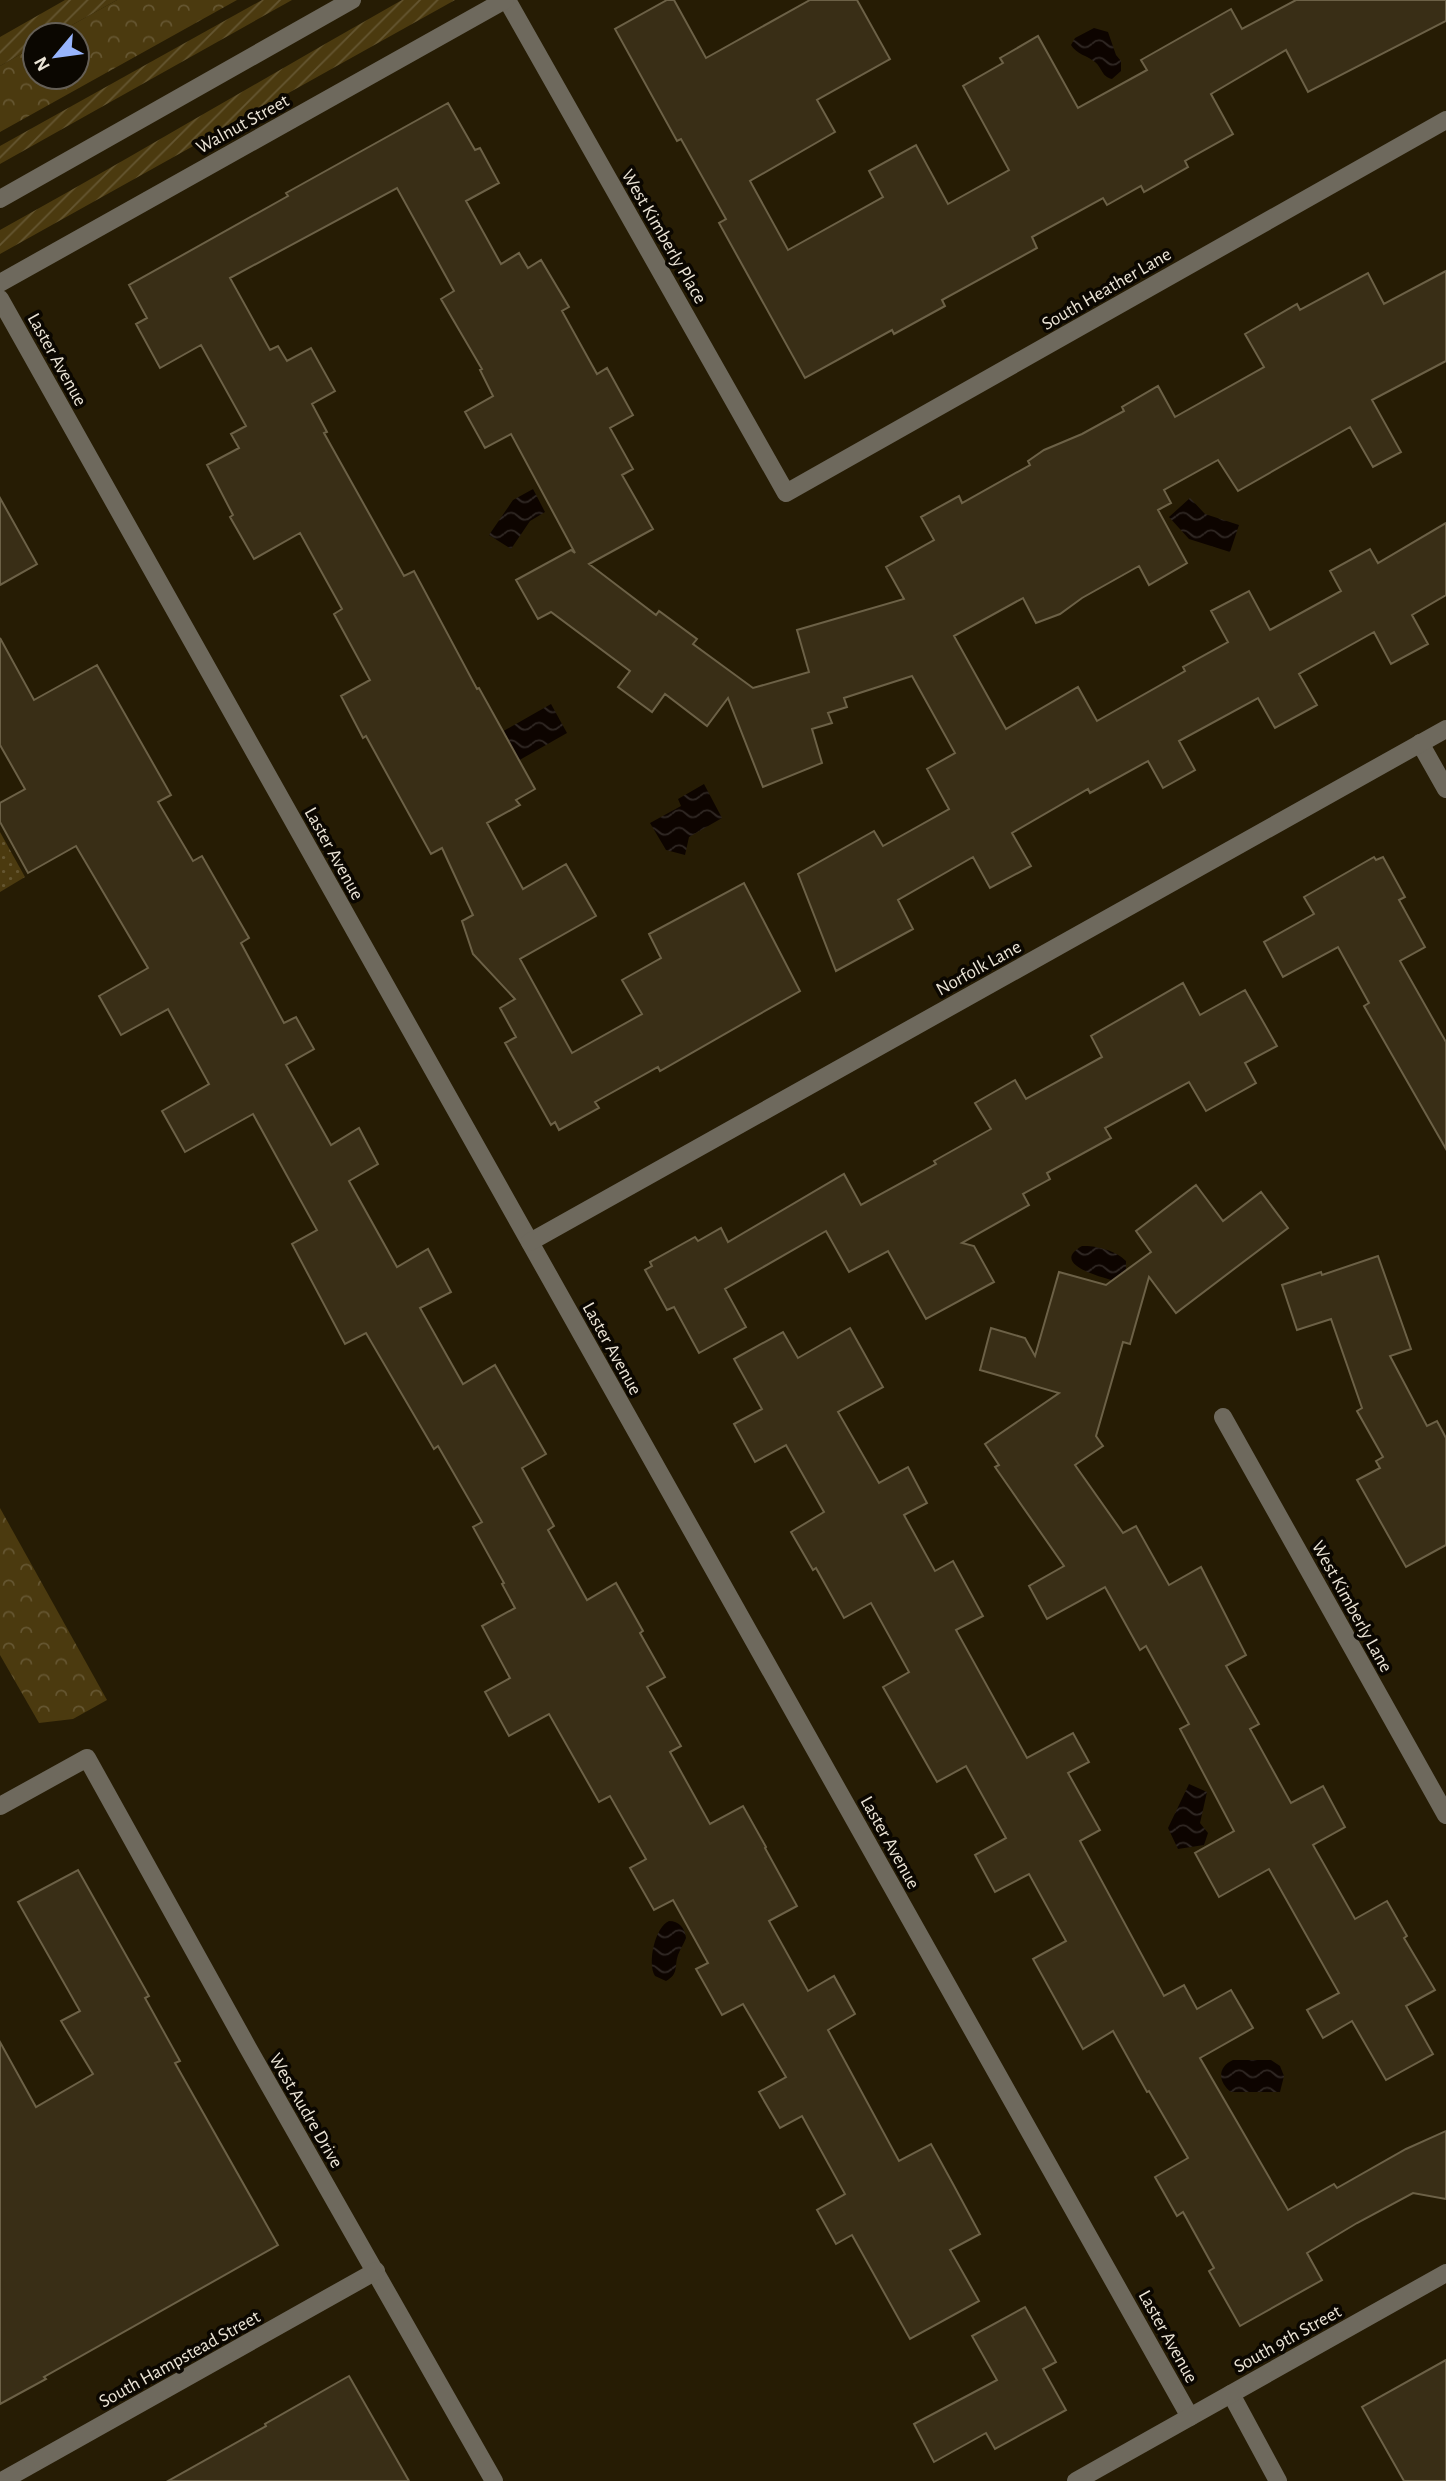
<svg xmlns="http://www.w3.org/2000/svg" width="1446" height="2481" viewBox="0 0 1446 2481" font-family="'Alegreya Sans',sans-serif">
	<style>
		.grass { fill: url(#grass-dots) }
		.forest { fill: url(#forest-crowns) }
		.garden { fill: url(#garden-furrows) }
		.water { fill: url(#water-waves) }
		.building { fill: #392e16; stroke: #6c6147; stroke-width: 2 }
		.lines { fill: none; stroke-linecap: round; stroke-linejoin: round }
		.minor { stroke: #6e695d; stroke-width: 18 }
		.labels { text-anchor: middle; stroke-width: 7; stroke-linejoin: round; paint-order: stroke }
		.street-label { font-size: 19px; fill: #ebe4d6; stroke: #0b0701 }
	</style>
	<defs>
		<pattern id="grass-dots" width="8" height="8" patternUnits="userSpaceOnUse" patternTransform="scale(1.75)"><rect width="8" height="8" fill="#4b3a0f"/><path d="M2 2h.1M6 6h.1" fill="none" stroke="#655631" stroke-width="1.8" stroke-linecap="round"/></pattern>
		<pattern id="forest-crowns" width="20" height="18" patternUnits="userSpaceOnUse" patternTransform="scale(1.75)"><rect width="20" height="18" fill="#4b3a0f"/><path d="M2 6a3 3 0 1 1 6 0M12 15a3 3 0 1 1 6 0" fill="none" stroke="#655631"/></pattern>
		<pattern id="garden-furrows" width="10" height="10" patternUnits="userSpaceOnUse" patternTransform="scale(1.75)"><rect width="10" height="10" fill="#4b3a0f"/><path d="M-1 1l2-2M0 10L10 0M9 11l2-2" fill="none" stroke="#655631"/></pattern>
		<pattern id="water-waves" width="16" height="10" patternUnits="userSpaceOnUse" patternTransform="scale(1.75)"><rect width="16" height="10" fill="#0d0400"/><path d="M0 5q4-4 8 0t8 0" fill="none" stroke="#302824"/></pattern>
	</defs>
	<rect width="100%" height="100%" fill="#261c04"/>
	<!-- grass -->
	<path class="grass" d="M0 832 25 877 0 892Z"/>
	<!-- forest -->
	<g class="forest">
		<path d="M117 0H237L0 132V66L35 46V77H77V35H54Z"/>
		<path d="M0 1508 107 1700 73 1719 39 1723 0 1655Z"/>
	</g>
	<!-- garden -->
	<g class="garden">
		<path d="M65 0H117L54 35H35V46L0 66V37Z"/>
		<path d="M262 0H292L0 164V146Z"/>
		<path d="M402 0H455L0 254V230C135 155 268 76 402 0Z"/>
	</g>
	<!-- water -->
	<g class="water">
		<path d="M1094 28 1108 32 1116 55 1121 61V71L1112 79C1101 76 1103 69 1095 62 1088 56 1076 54 1071 45L1075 38Z"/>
		<path d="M533 489 545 512 530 521 511 549 489 535 513 500Z"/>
		<path d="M1190 498 1205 514 1239 525 1230 552 1189 539 1169 517Z"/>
		<path d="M551 704 567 733 502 770 486 741Z"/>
		<path d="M704 784 722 818 689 837 685 855 666 850 650 823 681 806 678 799Z"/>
		<path d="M1082 1246C1095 1245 1117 1251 1126 1261V1272L1115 1280H1111C1099 1276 1050 1264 1082 1246Z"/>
		<path d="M1189 1784 1207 1792 1200 1823 1208 1833 1204 1845 1178 1849 1168 1828Z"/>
		<path d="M669 1921C679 1921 685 1928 686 1938 684 1944 680 1949 678 1955 674 1967 679 1974 666 1981L655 1976C647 1963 655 1927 669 1921Z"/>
		<path d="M1233 2060H1271L1280 2066 1284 2076 1280 2092H1231C1218 2082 1217 2067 1233 2060Z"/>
	</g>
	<!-- building -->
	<g class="building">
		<path d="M667 0H674L706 58 810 0H857L890 59 817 100 835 132 750 181 788 250 883 197 869 171 916 145 948 204 1009 170 963 86 1003 63 1000 58 1038 36 1078 108 1147 70 1141 60 1231 9 1242 29 1296 0H1446V21L1308 92 1286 50 1211 94 1233 134 1185 161 1188 167 1144 192 1141 186 1107 205 1103 198 1032 237 1037 248 942 300 945 306 894 334 892 330 805 378 719 223 726 219 681 139 677 141 615 29Z"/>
		<path d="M448 103 475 150 480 148 499 183 466 201 501 264 519 253 528 268 541 260 569 307 562 311 597 374 607 368 633 415 610 428 633 469 622 475 653 529 589 564 656 615 659 611 697 639 693 644 753 688 809 672 797 630 904 599 886 567 934 540 921 517 959 496 962 503 1030 465 1028 461 1044 450 1082 434 1124 411 1122 407 1158 386 1175 417 1264 367 1245 334 1297 304 1300 310 1368 273 1384 304 1446 271V361L1372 400 1401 452 1373 467 1350 427 1238 491 1218 460 1164 490 1171 503 1158 510 1187 563 1149 585 1139 566 1082 598 1060 614 1036 623 1023 598 954 636 1006 729 1078 687 1097 721 1185 671 1183 667 1228 642 1211 611 1249 591 1270 630 1341 591 1330 571 1370 549 1378 563 1446 523V595L1412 615 1428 644 1391 664 1374 632 1299 674 1317 705 1275 728 1258 698 1179 741 1195 770 1163 788 1148 761 1090 793 1088 789 1012 833 1031 866 990 888 973 857 898 900 913 929 836 971 798 874 874 831 883 846 949 809 927 769 955 753 912 676 844 698 847 707 828 713 832 723 812 729 822 763 763 787 728 698 707 726 665 694 652 712 618 687 630 671 551 612 538 619 516 580 571 550 575 553 511 434 485 448 465 412 493 396 480 370 482 369 441 299 454 291 397 188 230 278 270 350 278 346 287 361 311 348 335 391 312 404 327 432 324 433 404 576 414 571 477 689 479 688 535 789 516 800 520 805 487 823 523 889 566 864 596 916 520 959 572 1053 642 1014 622 980 661 958 649 934 744 883 800 991 660 1071 658 1067 595 1102 599 1108 559 1130 555 1122 551 1125 505 1043 516 1037 500 1008 515 999 473 954 462 921 473 915 442 848 431 854 366 736 363 738 341 696 370 680 334 614 342 609 300 533 254 559 230 517 233 515 207 465 239 448 231 434 246 426 201 345 160 368 136 324 147 318 129 285 288 196 286 193Z"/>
		<path d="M0 498 37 564 0 585Z"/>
		<path d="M0 638 34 700 97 665 171 795 158 802 193 861 202 856 249 938 241 943 284 1023 296 1017 314 1049 286 1065 331 1145 359 1128 378 1164 349 1181 397 1267 428 1249 451 1292 420 1308 463 1384 495 1365 546 1454 522 1468 554 1526 548 1530 587 1600 616 1583 643 1631 640 1633 665 1677 647 1687 681 1746 670 1752 710 1824 743 1806 766 1847 765 1848 797 1906 769 1921 808 1991 834 1976 855 2014 828 2030 899 2161 931 2144 953 2184 980 2234 950 2250 979 2301 910 2339 852 2235 836 2244 817 2210 845 2194 802 2116 780 2128 759 2092 786 2077 743 2004 722 2015 696 1969 708 1963 673 1900 654 1910 630 1868 646 1859 610 1796 599 1802 549 1714 509 1736 485 1692 510 1678 482 1626 515 1608 502 1584 504 1583 473 1527 482 1522 438 1446 434 1449 366 1333 345 1344 292 1244 317 1230 253 1114 185 1152 162 1111 209 1084 168 1009 121 1035 99 996 148 968 76 846 28 873 0 822V803L25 789 0 745Z"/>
		<path d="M1374 857 1376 860 1383 857 1405 897 1399 900 1425 947 1400 961 1446 1042V1149L1364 1006 1369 1003 1338 947 1283 977 1264 942 1314 914 1304 897Z"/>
		<path d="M1183 983 1200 1015 1245 990 1277 1046 1245 1063 1256 1083 1206 1111 1189 1082 1105 1128 1111 1138 1047 1173 1050 1179 1023 1194 1029 1205 962 1243 974 1246 994 1282 926 1319 888 1251 849 1272 826 1231 725 1289 746 1327 699 1353 674 1307 667 1310 645 1270 652 1266 650 1262 695 1237 698 1241 721 1228 728 1242 844 1174 861 1205 936 1164 934 1161 991 1129 975 1103 1015 1080 1026 1099 1102 1057 1091 1036Z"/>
		<path d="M1196 1185 1223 1221 1261 1192 1288 1228 1176 1313 1149 1277 1130 1344 1123 1342 1096 1436 1103 1446 1075 1465 1123 1533 1136 1526 1169 1585 1201 1567 1246 1655 1226 1666 1259 1724 1250 1729 1291 1803 1323 1786 1345 1827 1313 1845 1355 1919 1387 1901 1407 1936 1404 1938 1435 1990 1406 2006 1433 2054 1386 2080 1352 2021 1323 2038 1307 2010 1339 1993 1269 1869 1219 1897 1195 1853 1234 1831 1180 1729 1189 1724 1146 1646 1140 1650 1105 1587 1047 1619 1029 1586 1064 1566 995 1467 999 1465 985 1444 1059 1393 980 1370 991 1328 1025 1338 1035 1356 1059 1272 1106 1285 1151 1252 1136 1231Z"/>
		<path d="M1378 1256 1411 1349 1390 1356 1427 1426 1437 1421 1446 1438V1545L1406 1567 1357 1480 1380 1468 1376 1461 1383 1457 1357 1411 1362 1408 1331 1319 1297 1330 1282 1285 1321 1272 1322 1275Z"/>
		<path d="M850 1328 883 1387 838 1412 879 1483 908 1467 927 1503 904 1515 935 1571 953 1561 983 1616 956 1630 1027 1758 1073 1733 1089 1762 1068 1773 1100 1830 1080 1841 1164 1996 1184 1985 1197 2009 1231 1990 1253 2028 1200 2058 1288 2210 1334 2184 1337 2188 1406 2149 1446 2131V2199L1413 2193 1357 2223 1307 2253 1322 2280 1240 2326 1209 2271 1214 2268 1183 2212 1177 2216 1155 2177 1188 2158 1149 2091 1147 2092 1113 2031 1083 2049 1033 1959 1066 1941 1029 1874 995 1892 975 1855 1006 1838 966 1766 937 1782 883 1687 909 1672 871 1603 844 1618 816 1568 813 1570 791 1532 824 1512 786 1445 755 1462 734 1424 762 1409 734 1359 783 1332 798 1358Z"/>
		<path d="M78 1870 149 1996 145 1998 180 2061 175 2063 278 2245 44 2377 46 2379 0 2404V2042L36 2107 93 2074 61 2021 80 2011 18 1902Z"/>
		<path d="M1025 2307 1056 2362 1043 2369 1066 2410 995 2449 986 2433 934 2462 914 2424 997 2380 972 2336Z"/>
		<path d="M1446 2360V2481H1404L1362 2407Z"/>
		<path d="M349 2376 409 2481H168L266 2426 265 2424Z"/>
	</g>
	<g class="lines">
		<!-- minor -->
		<g class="minor">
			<path d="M507 0 786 493 1446 120"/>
			<path d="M0 199 352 0"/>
			<path d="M0 283 505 0"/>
			<path d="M0 299 1190 2417"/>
			<path d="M1420 743 1446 789"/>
			<path d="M530 1242 1446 729"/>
			<path d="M1223 1417 1446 1815"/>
			<path d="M0 1806 87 1758 248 2048 494 2481"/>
			<path d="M1231 2394 1278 2481"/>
			<path d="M2 2481 376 2271"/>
			<path d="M1076 2481 1446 2273"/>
		</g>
	</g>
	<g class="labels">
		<!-- street labels -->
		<g class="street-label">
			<text transform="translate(242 123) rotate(-29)" y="7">Walnut Street</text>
			<text transform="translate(665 236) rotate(60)" y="7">West Kimberly Place</text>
			<text transform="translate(1106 288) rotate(-30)" y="7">South Heather Lane</text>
			<text transform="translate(58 359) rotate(61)" y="7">Laster Avenue</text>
			<text transform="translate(335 853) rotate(61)" y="7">Laster Avenue</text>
			<text transform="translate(978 967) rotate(-29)" y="7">Norfolk Lane</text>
			<text transform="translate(613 1348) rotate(61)" y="7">Laster Avenue</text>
			<text transform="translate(1353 1606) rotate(61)" y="7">West Kimberly Lane</text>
			<text transform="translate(891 1842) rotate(61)" y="7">Laster Avenue</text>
			<text transform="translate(307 2110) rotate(60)" y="7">West Audre Drive</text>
			<text transform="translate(1169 2336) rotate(61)" y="7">Laster Avenue</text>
			<text transform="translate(1287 2338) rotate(-29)" y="7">South 9th Street</text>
			<text transform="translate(179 2358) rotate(-29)" y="7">South Hampstead Street</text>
		</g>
	</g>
	<!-- north arrow -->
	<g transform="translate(56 56) rotate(241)"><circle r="33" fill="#0b0701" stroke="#655f56" stroke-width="2"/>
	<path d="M0-5L12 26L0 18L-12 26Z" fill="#98b5fd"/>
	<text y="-10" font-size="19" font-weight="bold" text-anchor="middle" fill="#ebe4d6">N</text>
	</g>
</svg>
